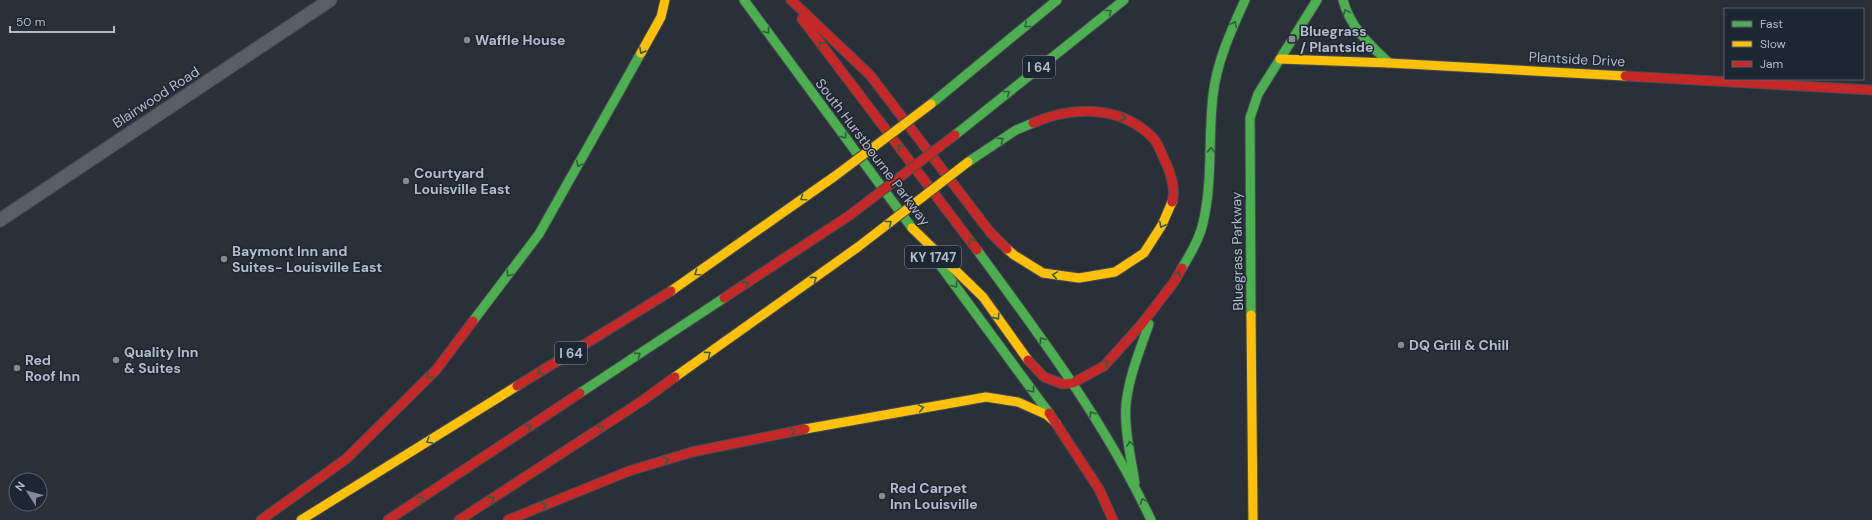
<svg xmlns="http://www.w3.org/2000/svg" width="1872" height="520" viewBox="0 0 1872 520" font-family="'DM Sans',sans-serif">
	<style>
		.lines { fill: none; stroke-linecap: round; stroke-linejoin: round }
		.street-casing { stroke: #484c53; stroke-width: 15 }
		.fast-casing { stroke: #484c53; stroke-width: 11 }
		.slow-casing { stroke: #484c53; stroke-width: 11 }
		.jam-casing { stroke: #484c53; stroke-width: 11 }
		.street { stroke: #5a5e66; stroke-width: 13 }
		.fast { stroke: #4caf50; stroke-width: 9 }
		.slow { stroke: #ffc107; stroke-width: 9 }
		.jam { stroke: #c62828; stroke-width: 9 }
		.slow-bridge-casing { stroke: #474c53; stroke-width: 11; stroke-linecap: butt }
		.jam-bridge-casing { stroke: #474c53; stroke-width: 11; stroke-linecap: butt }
		.slow-bridge { stroke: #ffc107; stroke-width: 9 }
		.jam-bridge { stroke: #c62828; stroke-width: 9 }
		.oneway { stroke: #305d3f }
		.poi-dot { fill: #848b96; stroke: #1d2633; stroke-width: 1.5 }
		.labels { text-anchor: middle; stroke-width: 3; stroke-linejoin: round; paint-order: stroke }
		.shield { fill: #1d2633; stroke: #878f9c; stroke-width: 1 }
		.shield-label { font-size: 13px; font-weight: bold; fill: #b4bcc9 }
		.poi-label { font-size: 14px; font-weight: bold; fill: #b4bcc9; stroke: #1d2633; text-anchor: start }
		.street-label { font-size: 14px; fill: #b4bcc9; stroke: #1d2633 }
	</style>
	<rect width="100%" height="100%" fill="#2a3038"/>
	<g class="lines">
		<defs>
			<path id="street" d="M0 220 330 0"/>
			<g id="fast">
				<path d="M744 0 912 228"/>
				<path d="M1343 0C1350 27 1369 44 1389 63"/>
				<path d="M931 104 1057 0"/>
				<path d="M955 135 1124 0"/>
				<path d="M968 162 1016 130 1033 123"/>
				<path d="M977 250C1041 337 1105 422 1151 520"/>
				<path d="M937 261 1049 413"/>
				<path d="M1182 268C1190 255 1200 238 1203 223 1213 181 1208 138 1213 95 1217 61 1231 31 1245 0"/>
				<path d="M1251 315 1250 118 1258 94 1317 0"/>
				<path d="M473 321 539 234 641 53"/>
				<path d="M580 393 724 298"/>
				<path d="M1135 483C1131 457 1124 430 1126 404 1129 376 1140 350 1149 324"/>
			</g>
			<g id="slow">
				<path d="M641 53 661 17 665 0"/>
				<path d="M1280 59 1389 63 1625 76"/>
				<path d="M912 228 983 297 1028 360"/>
				<path d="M1007 249 1014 255 1043 273 1079 278 1115 272 1144 253 1162 225 1172 202"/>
				<path d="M671 291 835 176"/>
				<path d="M1251 315 1253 520"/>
				<path d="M675 377 858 247"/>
				<path d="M805 429 986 397 1018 402 1047 415 1056 423"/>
				<path d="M301 520 517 386"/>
			</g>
			<g id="jam">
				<path d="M791 0 870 75 990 232 1007 249"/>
				<path d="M802 19 977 250"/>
				<path d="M1625 76 1872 90"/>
				<path d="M1033 123C1073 106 1121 105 1153 138 1159 144 1162 156 1166 163 1171 173 1176 192 1172 202"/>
				<path d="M724 298 850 215"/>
				<path d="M1028 360 1044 377 1063 384 1073 383 1104 366 1141 325 1174 282 1182 268"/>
				<path d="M517 386 671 291"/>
				<path d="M1049 413 1099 489 1113 520"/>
				<path d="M261 520 346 459 436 370 473 321"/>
				<path d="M388 520 580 393"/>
				<path d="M459 520 642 401 675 377"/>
				<path d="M508 520 629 471 692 452 805 429"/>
			</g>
		</defs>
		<!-- street casing -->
		<use href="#street" class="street-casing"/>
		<!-- fast casing -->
		<use href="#fast" class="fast-casing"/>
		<!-- slow casing -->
		<use href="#slow" class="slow-casing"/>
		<!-- jam casing -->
		<use href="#jam" class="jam-casing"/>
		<!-- street -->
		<use href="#street" class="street"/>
		<!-- fast -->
		<use href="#fast" class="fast"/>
		<!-- slow -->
		<use href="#slow" class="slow"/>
		<!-- jam -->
		<use href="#jam" class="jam"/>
		<defs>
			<g id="slow-bridge">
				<path d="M835 176 931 104"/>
				<path d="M858 247 968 162"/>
			</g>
			<path id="jam-bridge" d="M850 215 955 135"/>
		</defs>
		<!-- slow-bridge casing -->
		<use href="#slow-bridge" class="slow-bridge-casing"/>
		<!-- jam-bridge casing -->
		<use href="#jam-bridge" class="jam-bridge-casing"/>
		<!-- slow-bridge -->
		<use href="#slow-bridge" class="slow-bridge"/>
		<!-- jam-bridge -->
		<use href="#jam-bridge" class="jam-bridge"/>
	</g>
	<!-- one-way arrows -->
	<defs><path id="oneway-chevron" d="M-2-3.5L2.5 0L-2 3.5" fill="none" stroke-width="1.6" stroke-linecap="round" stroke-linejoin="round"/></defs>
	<g class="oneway">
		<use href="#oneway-chevron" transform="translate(1109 12) rotate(-39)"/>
		<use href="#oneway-chevron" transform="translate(1346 12) rotate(-112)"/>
		<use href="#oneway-chevron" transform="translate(1234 24) rotate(-66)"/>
		<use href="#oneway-chevron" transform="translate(1027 25) rotate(141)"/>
		<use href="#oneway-chevron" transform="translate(767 31) rotate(53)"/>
		<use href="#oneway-chevron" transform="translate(821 44) rotate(-128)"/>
		<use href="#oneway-chevron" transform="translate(642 51) rotate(119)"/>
		<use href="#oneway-chevron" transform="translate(1007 93) rotate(-39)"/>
		<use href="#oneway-chevron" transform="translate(1123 118) rotate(18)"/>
		<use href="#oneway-chevron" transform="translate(844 136) rotate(53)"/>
		<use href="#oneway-chevron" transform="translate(1001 140) rotate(-34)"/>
		<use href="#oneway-chevron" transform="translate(900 147) rotate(-128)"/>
		<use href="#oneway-chevron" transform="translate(1211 150) rotate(-88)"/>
		<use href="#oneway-chevron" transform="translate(579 164) rotate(119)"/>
		<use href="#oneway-chevron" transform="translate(803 198) rotate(145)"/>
		<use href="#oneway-chevron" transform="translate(889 223) rotate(-38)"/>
		<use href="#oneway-chevron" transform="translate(1162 225) rotate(117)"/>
		<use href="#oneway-chevron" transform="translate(971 241) rotate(-126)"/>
		<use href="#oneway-chevron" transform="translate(697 273) rotate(145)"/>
		<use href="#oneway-chevron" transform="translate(509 274) rotate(127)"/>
		<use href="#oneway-chevron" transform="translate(1178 274) rotate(-59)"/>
		<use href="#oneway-chevron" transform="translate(1055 275) rotate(-171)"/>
		<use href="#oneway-chevron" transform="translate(814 279) rotate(-36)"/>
		<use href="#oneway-chevron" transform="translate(746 284) rotate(-33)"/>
		<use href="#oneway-chevron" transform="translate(955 285) rotate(54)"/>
		<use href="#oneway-chevron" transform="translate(997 317) rotate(55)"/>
		<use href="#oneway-chevron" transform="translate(1042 340) rotate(-126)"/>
		<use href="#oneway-chevron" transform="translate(708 354) rotate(-36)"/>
		<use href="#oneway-chevron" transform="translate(638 355) rotate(-33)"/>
		<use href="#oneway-chevron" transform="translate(1106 363) rotate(-39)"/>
		<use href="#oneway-chevron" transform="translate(540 372) rotate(148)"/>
		<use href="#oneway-chevron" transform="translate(429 376) rotate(135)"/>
		<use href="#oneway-chevron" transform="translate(1032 390) rotate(54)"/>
		<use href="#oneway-chevron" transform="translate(921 408) rotate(-10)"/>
		<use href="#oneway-chevron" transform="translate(1092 414) rotate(-122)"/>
		<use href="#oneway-chevron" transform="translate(529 427) rotate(-33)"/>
		<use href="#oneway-chevron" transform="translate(601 428) rotate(-33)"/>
		<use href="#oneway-chevron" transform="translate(793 431) rotate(-11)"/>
		<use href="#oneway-chevron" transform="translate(429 441) rotate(148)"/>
		<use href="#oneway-chevron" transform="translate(1130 444) rotate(-97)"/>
		<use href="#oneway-chevron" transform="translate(666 460) rotate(-17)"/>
		<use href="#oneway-chevron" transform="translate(421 499) rotate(-33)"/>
		<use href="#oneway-chevron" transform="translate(492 499) rotate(-33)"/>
		<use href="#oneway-chevron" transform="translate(1143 501) rotate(-114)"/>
		<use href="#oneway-chevron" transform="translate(544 505) rotate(-23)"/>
	</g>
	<!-- markers -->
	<g class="poi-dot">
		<rect x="1288" y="35" width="8" height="8" rx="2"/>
		<circle cx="467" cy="40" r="4"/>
		<circle cx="406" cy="181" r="4"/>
		<circle cx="224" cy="259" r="4"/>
		<circle cx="1401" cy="345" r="4"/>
		<circle cx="116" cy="360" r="4"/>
		<circle cx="17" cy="368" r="4"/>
		<circle cx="882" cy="496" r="4"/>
	</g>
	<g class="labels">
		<!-- shield labels -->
		<g class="shield">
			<rect x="1023" y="56" width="32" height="22" rx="3"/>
			<rect x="905" y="246" width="56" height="22" rx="3"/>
			<rect x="555" y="342" width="32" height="22" rx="3"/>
		</g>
		<g class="shield-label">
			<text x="1039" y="72">I 64</text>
			<text x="933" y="262">KY 1747</text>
			<text x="571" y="358">I 64</text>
		</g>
		<!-- poi labels -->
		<g class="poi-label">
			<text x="1300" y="36">Bluegrass<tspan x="1300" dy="16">/ Plantside</tspan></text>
			<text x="475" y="45">Waffle House</text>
			<text x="414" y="178">Courtyard<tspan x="414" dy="16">Louisville East</tspan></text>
			<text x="232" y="256">Baymont Inn and<tspan x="232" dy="16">Suites- Louisville East</tspan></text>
			<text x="1409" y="350">DQ Grill &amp; Chill</text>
			<text x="124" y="357">Quality Inn<tspan x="124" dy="16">&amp; Suites</tspan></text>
			<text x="25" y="365">Red<tspan x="25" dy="16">Roof Inn</tspan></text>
			<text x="890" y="493">Red Carpet<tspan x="890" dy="16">Inn Louisville</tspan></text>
		</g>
		<!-- street labels -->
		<g class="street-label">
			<text transform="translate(1577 59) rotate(3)" y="5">Plantside Drive</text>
			<text transform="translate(156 97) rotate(-33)" y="5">Blairwood Road</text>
			<text transform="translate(873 152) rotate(53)" y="5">South Hurstbourne Parkway</text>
			<text transform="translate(1237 251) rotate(-91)" y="5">Bluegrass Parkway</text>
		</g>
	</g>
	<!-- legend -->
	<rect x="1724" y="8" width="140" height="72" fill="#1d2633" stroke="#59626f"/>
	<rect x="1732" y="21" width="20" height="6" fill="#4caf50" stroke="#59626f"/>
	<text x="1760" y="28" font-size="12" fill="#b4bcc9">Fast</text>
	<rect x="1732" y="41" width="20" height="6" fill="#ffc107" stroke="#59626f"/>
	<text x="1760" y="48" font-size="12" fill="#b4bcc9">Slow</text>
	<rect x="1732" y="61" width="20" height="6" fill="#c62828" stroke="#59626f"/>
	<text x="1760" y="68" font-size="12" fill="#b4bcc9">Jam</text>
	<!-- north arrow -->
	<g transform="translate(28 492) rotate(306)"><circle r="19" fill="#1d2633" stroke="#59626f"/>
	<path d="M0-3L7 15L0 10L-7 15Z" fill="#848b96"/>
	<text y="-6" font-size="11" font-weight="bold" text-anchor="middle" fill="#b4bcc9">N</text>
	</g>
	<!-- scale -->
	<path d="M10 26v6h104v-6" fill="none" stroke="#b4bcc9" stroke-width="2"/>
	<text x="16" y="26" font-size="12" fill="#b4bcc9" stroke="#1d2633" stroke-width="3" paint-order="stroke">50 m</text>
</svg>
